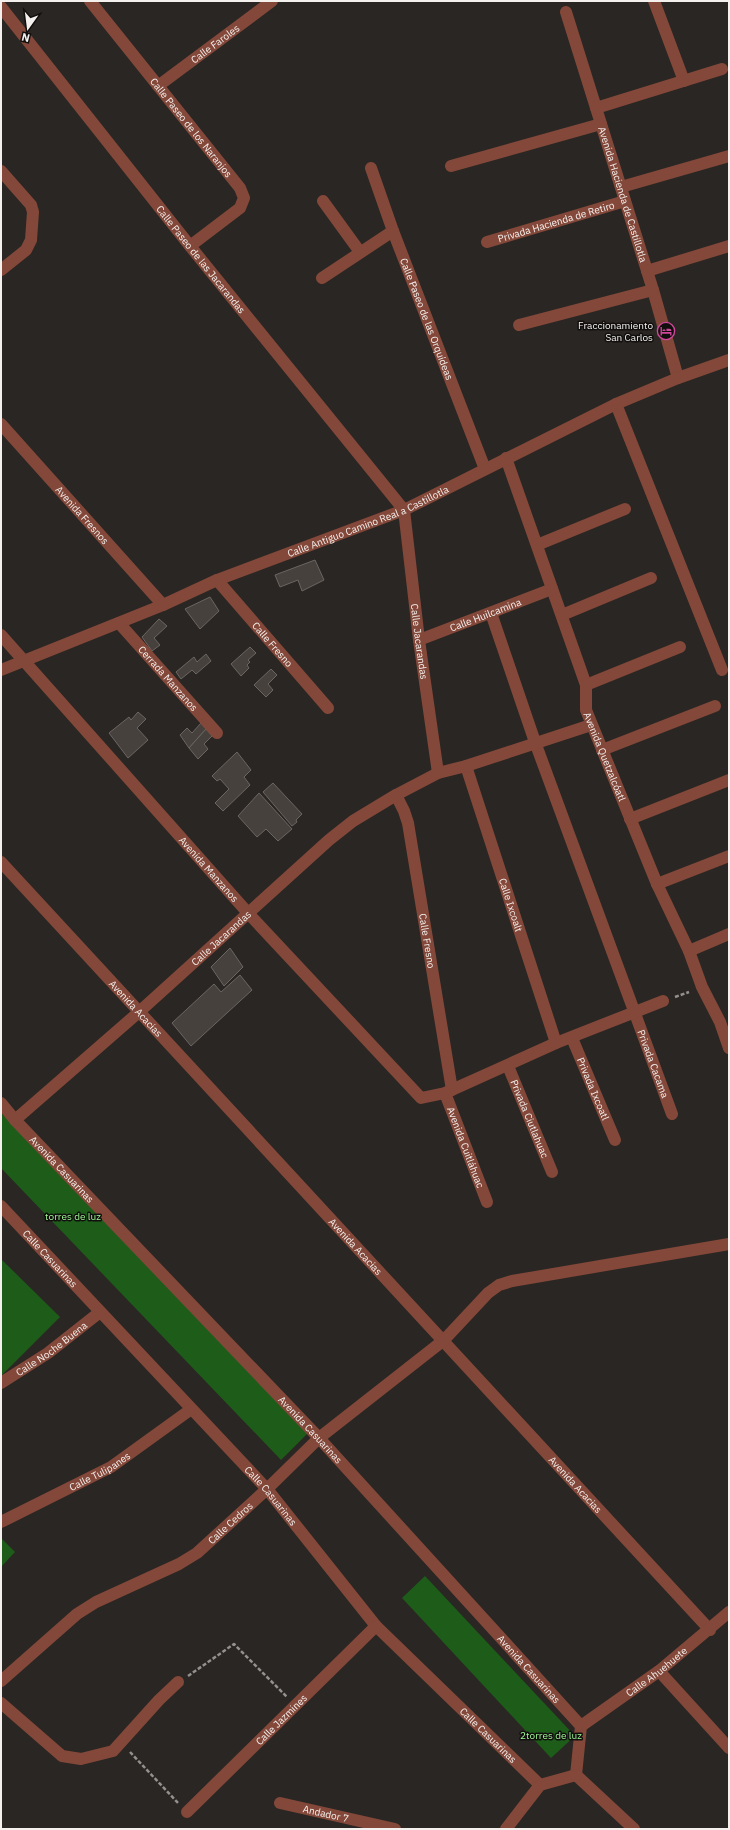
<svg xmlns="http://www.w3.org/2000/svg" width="730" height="1830" viewBox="0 0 730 1830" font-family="'IBM Plex Sans',sans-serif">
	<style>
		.green { fill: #1e5c1a }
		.building { fill: #46413d; stroke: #6c6663 }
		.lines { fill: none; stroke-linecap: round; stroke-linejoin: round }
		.path { stroke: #94908d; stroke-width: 2.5; stroke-dasharray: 4 2; stroke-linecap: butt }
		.minor { stroke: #834839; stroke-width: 12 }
		.labels { text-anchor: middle; stroke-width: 3; stroke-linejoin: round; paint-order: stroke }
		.street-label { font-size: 10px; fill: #f4f0ee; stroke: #110f0e }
		.poi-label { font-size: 10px; fill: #f4f0ee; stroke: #110f0e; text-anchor: end }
		.park-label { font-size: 10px; fill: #9ff995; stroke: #110f0e }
	</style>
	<rect width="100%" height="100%" fill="#2a2623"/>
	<!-- green -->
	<g class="green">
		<path d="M1 1113 308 1433 281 1460 1 1168Z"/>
		<path d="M1 1259 60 1317 1 1376Z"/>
		<path d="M1 1538 15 1552 1 1567Z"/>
		<path d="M425 1576 575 1736 551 1758 402 1598Z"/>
	</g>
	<!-- building -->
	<g class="building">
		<path d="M315 560 324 580 302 591 298 580 280 587 275 575Z"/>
		<path d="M210 597 219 611 200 629 185 609Z"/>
		<path d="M159 619 167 626 154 638 160 645 152 651 142 637Z"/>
		<path d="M250 647 256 653 248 660 250 662 247 665 249 668 241 676 231 664Z"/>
		<path d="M206 654 211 661 196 674 192 670 181 679 176 672 194 657 197 662Z"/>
		<path d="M271 669 277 675 268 684 273 690 266 697 254 685Z"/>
		<path d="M138 712 146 719 137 728 148 740 128 758 109 733 129 717 131 720Z"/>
		<path d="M201 723 206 729 189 748 180 735 187 728 192 733Z"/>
		<path d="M206 729 212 736 204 744 208 749 198 759 189 748Z"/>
		<path d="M237 752 251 770 244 777 250 785 223 811 215 803 229 789 220 779 217 781 212 776Z"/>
		<path d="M273 783 302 814 296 820 297 822 292 826 263 792Z"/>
		<path d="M259 793 292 829 278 841 266 829 257 837 238 816Z"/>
		<path d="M230 948 243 967 224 986 211 967Z"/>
		<path d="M240 975 252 990 191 1046 172 1023 214 984 221 992Z"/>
	</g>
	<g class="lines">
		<!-- path -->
		<g class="path">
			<path d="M675 997 689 992"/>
			<path d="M188 1676 234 1644 287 1697"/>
			<path d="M130 1752 179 1804"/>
		</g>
		<!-- minor -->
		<g class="minor">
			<path id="s1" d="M90 1 240 188 244 198 240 208 190 246"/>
			<path d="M654 1 684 81"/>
			<path id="s2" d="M1 7 190 246 404 510 419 640 438 773"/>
			<path id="s3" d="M566 12 653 290 678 378"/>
			<path id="s4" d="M158 86 272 1"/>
			<path d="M596 108 722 69"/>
			<path d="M451 166 601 124"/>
			<path id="s5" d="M371 168 393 231 485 469"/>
			<path d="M1 171 31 205 33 212 31 240 26 250 1 270"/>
			<path d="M621 187 729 156"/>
			<path d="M323 201 360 252"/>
			<path id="s6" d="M487 242 625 201"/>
			<path d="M647 271 729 246"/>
			<path d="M322 278 393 231"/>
			<path d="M519 325 653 290"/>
			<path d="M616 404 722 670"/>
			<path id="s7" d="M1 424 163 605"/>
			<path id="s8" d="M506 458 586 685V710L657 884 689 951 702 987 720 1022 729 1048"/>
			<path d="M537 545 625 509"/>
			<path id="s9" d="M217 580 328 708"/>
			<path id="s10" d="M491 613 535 742 672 1114"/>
			<path d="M562 615 651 578"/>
			<path id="s11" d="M119 623 217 733"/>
			<path id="s12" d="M1 635 248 913 421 1098 445 1093 556 1043 663 1001"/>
			<path id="s13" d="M419 640 552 589"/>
			<path id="s14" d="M1 670 163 605 217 580 404 510 616 404 678 378 729 360"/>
			<path d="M586 685 680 647"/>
			<path d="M602 750 715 706"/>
			<path id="s15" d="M466 766 556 1043"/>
			<path id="s16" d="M396 795 404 811 408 823 452 1090"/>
			<path d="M630 819 729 780"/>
			<path id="s17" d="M1 862 710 1630"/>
			<path d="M657 884 729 856"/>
			<path d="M689 951 729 934"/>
			<path id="s18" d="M572 1038 615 1140"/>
			<path id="s19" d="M508 1066 552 1172"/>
			<path id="s20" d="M445 1093 487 1202"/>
			<path id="s21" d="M1 1103 15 1120 319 1438 581 1726 576 1775"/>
			<path id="s22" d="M15 1120 139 1012 329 840 353 821 396 795 438 773 466 766 591 725"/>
			<path id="s23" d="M1 1206 267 1489 376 1626 540 1785"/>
			<path id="s24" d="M1 1383 48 1353 100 1312"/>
			<path id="s25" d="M1 1522 111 1467 190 1410"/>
			<path d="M659 1671 729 1748"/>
			<path id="s26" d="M1 1681 77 1614 96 1602 179 1564 197 1553 267 1489 319 1438 444 1340 488 1293 499 1285 512 1281 729 1244"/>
			<path d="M1 1703 62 1756 81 1759 113 1751 159 1700 178 1682"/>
			<path id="s27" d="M581 1726 659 1671 729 1612"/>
			<path d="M576 1775 634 1829"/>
			<path id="s28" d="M280 1803 395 1829"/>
			<path id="s29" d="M187 1812 376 1626"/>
			<path d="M506 1829 540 1785 576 1775"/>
		</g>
	</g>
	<!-- icons -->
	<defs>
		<symbol id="hotel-ring" viewBox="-11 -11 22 22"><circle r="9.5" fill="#110f0e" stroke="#d1479c" stroke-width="1.5"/><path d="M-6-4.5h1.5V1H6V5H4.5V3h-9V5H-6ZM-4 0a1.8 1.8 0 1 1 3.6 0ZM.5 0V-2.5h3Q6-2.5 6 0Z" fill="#d1479c"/></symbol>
	</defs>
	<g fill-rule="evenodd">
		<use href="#hotel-ring" x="656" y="321" width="20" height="20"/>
	</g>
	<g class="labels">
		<!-- street labels -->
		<g class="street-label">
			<text dy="4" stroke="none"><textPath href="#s4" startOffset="71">Calle Faroles</textPath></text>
			<text dy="4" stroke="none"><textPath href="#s1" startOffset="162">Calle Paseo de los Naranjos</textPath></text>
			<text dy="4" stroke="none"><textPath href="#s3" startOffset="191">Avenida Hacienda de Castillotla</textPath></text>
			<text dy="4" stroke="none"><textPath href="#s6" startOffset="72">Privada Hacienda de Retiro</textPath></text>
			<text dy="4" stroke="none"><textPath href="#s2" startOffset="322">Calle Paseo de las Jacarandas</textPath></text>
			<text dy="4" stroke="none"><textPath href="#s5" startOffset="161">Calle Paseo de las Orquídeas</textPath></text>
			<text dy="4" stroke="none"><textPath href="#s7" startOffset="122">Avenida Fresnos</textPath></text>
			<text dy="4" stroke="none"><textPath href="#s14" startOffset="396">Calle Antiguo Camino Real a Castillotla</textPath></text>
			<text dy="4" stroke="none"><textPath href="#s13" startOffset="71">Calle Huilcamina</textPath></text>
			<text dy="4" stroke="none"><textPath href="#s2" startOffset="777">Calle Jacarandas</textPath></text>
			<text dy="4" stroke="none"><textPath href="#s9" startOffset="85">Calle Fresno</textPath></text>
			<text dy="4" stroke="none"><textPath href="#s11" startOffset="74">Cerrada Manzanos</textPath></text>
			<text dy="4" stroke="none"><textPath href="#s8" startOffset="316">Avenida Quetzalcóatl</textPath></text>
			<text dy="4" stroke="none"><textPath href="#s12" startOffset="313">Avenida Manzanos</textPath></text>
			<text dy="4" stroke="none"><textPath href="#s15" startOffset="146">Calle Ixcoalt</textPath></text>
			<text dy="4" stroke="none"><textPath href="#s22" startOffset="275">Calle Jacarandas</textPath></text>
			<text dy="4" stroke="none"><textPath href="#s16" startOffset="150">Calle Fresno</textPath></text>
			<text dy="4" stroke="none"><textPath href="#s17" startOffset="199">Avenida Acacias</textPath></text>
			<text dy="4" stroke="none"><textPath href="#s10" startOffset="479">Privada Cacama</textPath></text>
			<text dy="4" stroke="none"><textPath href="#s18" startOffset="55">Privada Ixcoatl</textPath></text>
			<text dy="4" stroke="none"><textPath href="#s19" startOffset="57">Privada Ciutlahuac</textPath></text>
			<text dy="4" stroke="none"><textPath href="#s20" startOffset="58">Avenida Cuitláhuac</textPath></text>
			<text dy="4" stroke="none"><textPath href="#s21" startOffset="90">Avenida Casuarinas</textPath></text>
			<text dy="4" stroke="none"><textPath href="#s17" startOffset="523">Avenida Acacias</textPath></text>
			<text dy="4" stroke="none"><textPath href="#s23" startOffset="72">Calle Casuarinas</textPath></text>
			<text dy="4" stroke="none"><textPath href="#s24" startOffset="61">Calle Noche Buena</textPath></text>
			<text dy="4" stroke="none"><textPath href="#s21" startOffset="450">Avenida Casuarinas</textPath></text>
			<text dy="4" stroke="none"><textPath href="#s25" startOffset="111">Calle Tulipanes</textPath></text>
			<text dy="4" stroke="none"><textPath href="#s17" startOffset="847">Avenida Acacias</textPath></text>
			<text dy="4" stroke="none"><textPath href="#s23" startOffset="396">Calle Casuarinas</textPath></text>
			<text dy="4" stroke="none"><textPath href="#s26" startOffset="281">Calle Cedros</textPath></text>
			<text dy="4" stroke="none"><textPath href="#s21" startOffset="774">Avenida Casuarinas</textPath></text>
			<text dy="4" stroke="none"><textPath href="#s27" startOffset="93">Calle Ahuehuete</textPath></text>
			<text dy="4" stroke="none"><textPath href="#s29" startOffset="132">Calle Jazmines</textPath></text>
			<text dy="4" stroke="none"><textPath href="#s23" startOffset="720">Calle Casuarinas</textPath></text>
			<text dy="4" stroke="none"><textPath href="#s28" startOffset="47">Andador 7</textPath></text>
		</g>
		<!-- poi labels -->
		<g class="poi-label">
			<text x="653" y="329">Fraccionamiento<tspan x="653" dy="12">San Carlos</tspan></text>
		</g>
		<!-- park labels -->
		<g class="park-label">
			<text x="73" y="1220">torres de luz</text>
			<text x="551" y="1739">2torres de luz</text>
		</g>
	</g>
	<!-- border -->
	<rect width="730" height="1830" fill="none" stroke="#f4f0ee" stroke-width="4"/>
	<!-- north arrow -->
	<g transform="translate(28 28) rotate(194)" stroke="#110f0e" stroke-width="3" paint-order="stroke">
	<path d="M0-3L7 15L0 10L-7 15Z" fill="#f4f0ee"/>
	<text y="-6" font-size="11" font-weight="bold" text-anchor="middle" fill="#f4f0ee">N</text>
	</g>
</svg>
